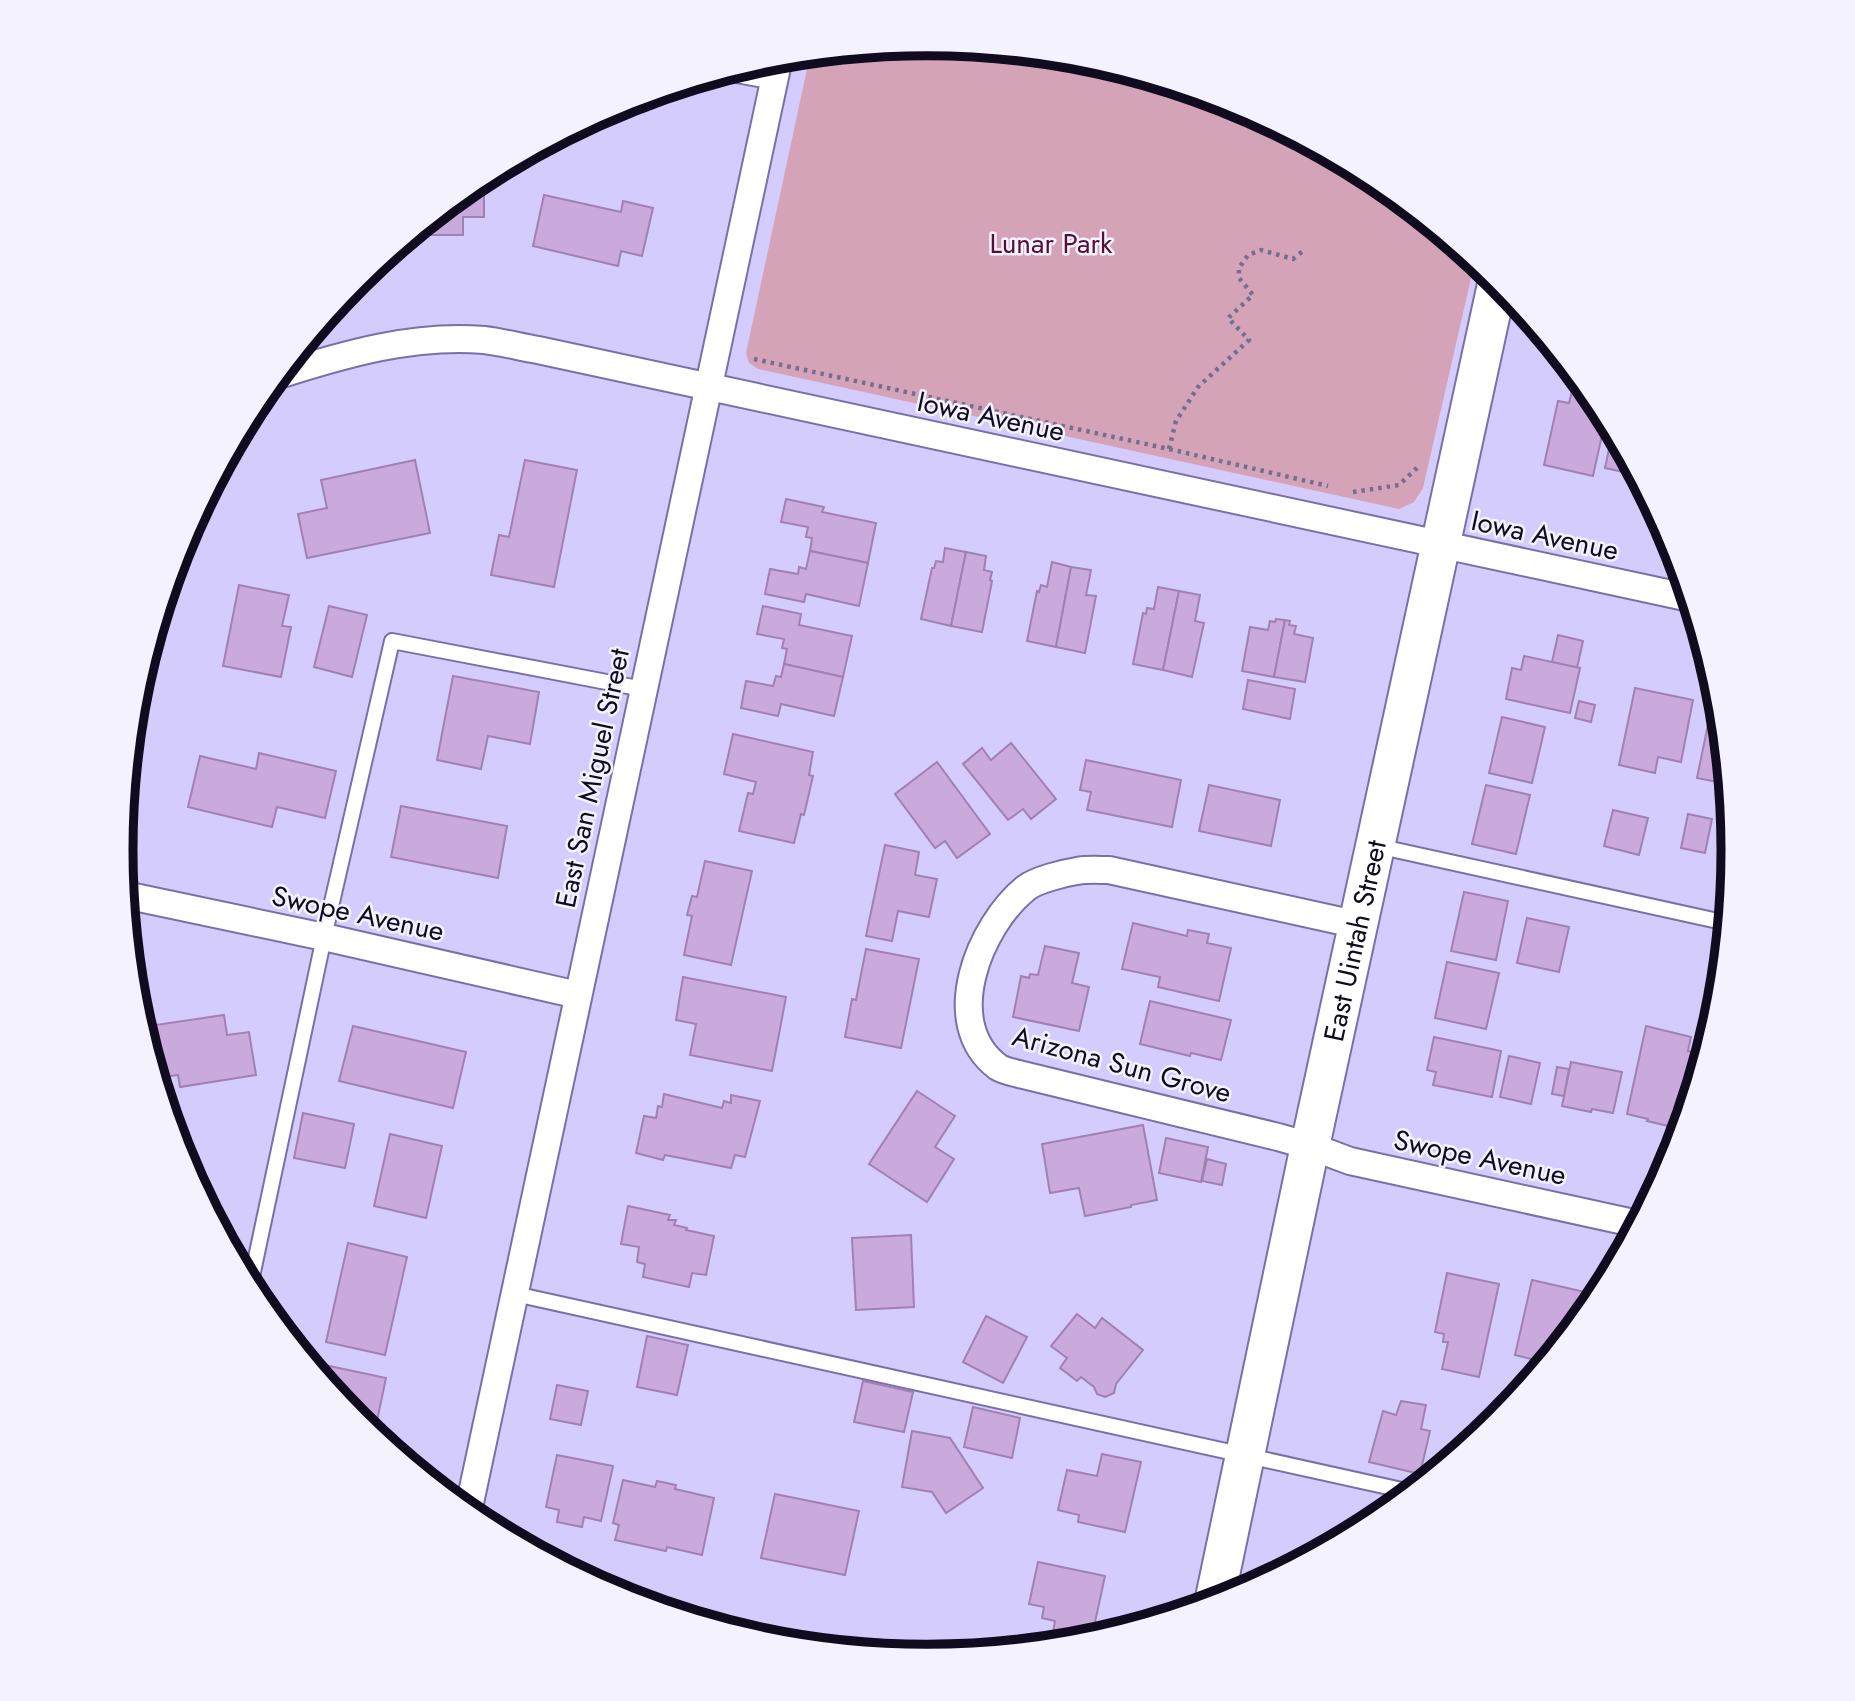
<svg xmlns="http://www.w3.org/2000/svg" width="1855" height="1701" viewBox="0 0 1855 1701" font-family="Jost,sans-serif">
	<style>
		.green { fill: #d5a3b7 }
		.building { fill: #caaadd; stroke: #a180b4; stroke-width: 2 }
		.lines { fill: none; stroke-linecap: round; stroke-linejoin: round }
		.service-casing { stroke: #7b70a6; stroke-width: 18 }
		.minor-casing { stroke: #7b70a6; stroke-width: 30 }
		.secondary-casing { stroke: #7b70a6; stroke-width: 42 }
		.path { stroke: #746e90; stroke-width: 4.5; stroke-dasharray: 3.5 5; stroke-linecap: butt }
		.service { stroke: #fff; stroke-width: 14 }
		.minor { stroke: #fff; stroke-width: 26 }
		.secondary { stroke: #fff; stroke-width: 38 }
		.labels { text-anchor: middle; stroke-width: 5; stroke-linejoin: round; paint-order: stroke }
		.park-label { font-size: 28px; fill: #560e34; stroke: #f4f2ff }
		.street-label { font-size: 28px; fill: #100b1f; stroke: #f4f2ff }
		.rim { fill: none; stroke: #100b1f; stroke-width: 9 }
	</style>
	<rect width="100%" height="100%" fill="#d4ccfc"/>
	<!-- green -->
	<path class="green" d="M928 44 1085 59 1237 105 1376 180 1475 261 1423 488 1414 502 1399 509 758 369 749 363 746 353 810 55Z"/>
	<!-- building -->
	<g class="building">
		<path d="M477 181H484V217H463V235H412Z"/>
		<path d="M544 195 621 212 623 201 653 208 642 256 621 251 618 266 533 246Z"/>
		<path d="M1576 375 1599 403 1606 417 1593 476 1544 465 1558 401 1569 403Z"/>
		<path d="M1613 430 1638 477 1631 476 1632 474 1605 468Z"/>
		<path d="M415 460 430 533 307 558 298 514 327 508 321 480Z"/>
		<path d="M525 460 577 470 554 587 491 575 499 535 509 537Z"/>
		<path d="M786 499 824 507 822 512 876 523 868 563 810 551 812 538 806 537 808 527 781 522Z"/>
		<path d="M945 548 966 552 951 626 921 619 932 568H934L936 561 943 562Z"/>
		<path d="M810 551 868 563 859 606 806 594 804 602 765 594 770 569 798 574 799 567 806 569Z"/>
		<path d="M966 552 986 556 984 570 992 572 990 580 992 581 982 632 951 626Z"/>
		<path d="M1052 562 1071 567 1056 647 1027 641 1037 591 1039 592 1041 585 1047 587Z"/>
		<path d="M1071 567 1091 570 1086 595 1096 596 1085 653 1056 647Z"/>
		<path d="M239 585 289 595 282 626 291 627 281 677 223 666Z"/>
		<path d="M1158 587 1179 591 1163 670 1133 664 1143 613 1146 614 1147 608 1154 609Z"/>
		<path d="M1179 591 1200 595 1195 621 1204 623 1192 677 1163 670Z"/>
		<path d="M329 606 367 615 352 677 314 667Z"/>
		<path d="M763 606 801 614 799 625 852 636 843 677 784 664 787 649 782 648 784 639 757 634Z"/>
		<path d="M1276 619 1285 620 1274 677 1242 671 1250 627 1268 630 1270 621 1275 622Z"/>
		<path d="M1285 620 1290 621 1289 625 1296 626 1294 634 1313 638 1305 682 1274 677Z"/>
		<path d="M1558 635 1583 641 1577 668 1552 662Z"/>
		<path d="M1524 656 1580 668 1570 713 1506 699 1512 668 1521 670Z"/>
		<path d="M784 664 843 677 834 716 781 704 778 716 741 708 746 681 773 686 776 676 781 677Z"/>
		<path d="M453 676 539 692 530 744 488 736 481 769 437 760Z"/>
		<path d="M1248 680 1295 689 1290 719 1243 709Z"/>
		<path d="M1635 688 1693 700 1681 762 1658 757 1655 773 1619 765Z"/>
		<path d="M1579 701 1595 705 1591 722 1575 718Z"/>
		<path d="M1712 705 1720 707 1728 784 1697 778Z"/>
		<path d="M1502 717 1545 727 1532 783 1489 773Z"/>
		<path d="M733 734 813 752 809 775 813 776 804 815 801 814 794 843 739 831 748 793 753 794 756 782 724 774Z"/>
		<path d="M1011 743 1056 799 1031 819 1023 809 1008 820 963 764 982 748 991 760Z"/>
		<path d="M259 753 336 771 325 818 277 807 272 827 188 807 200 756 256 769Z"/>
		<path d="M1086 760 1181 780 1172 827 1087 810 1091 792 1080 790Z"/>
		<path d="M937 762 990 834 957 858 945 841 935 848 895 794Z"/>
		<path d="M1209 785 1280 800 1271 846 1199 831Z"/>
		<path d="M1486 785 1530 795 1516 854 1472 844Z"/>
		<path d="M401 806 507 826 498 878 391 857Z"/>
		<path d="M1613 810 1648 818 1639 855 1604 846Z"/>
		<path d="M1688 814 1712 819 1705 853 1681 848Z"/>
		<path d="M885 845 919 852 915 875 937 879 929 917 898 911 892 941 866 936Z"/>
		<path d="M705 861 752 871 731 965 684 955 692 916 687 915 692 896 697 897Z"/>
		<path d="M1464 892 1508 901 1496 960 1451 951Z"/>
		<path d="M1527 918 1569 927 1559 972 1517 963Z"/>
		<path d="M1133 923 1187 936 1188 930 1209 934 1207 943 1231 948 1219 1001 1158 987 1160 977 1122 969Z"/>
		<path d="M1045 946 1079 953 1072 983 1089 987 1079 1031 1013 1017 1021 976 1029 978 1030 974 1038 975Z"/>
		<path d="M866 949 919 959 901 1048 845 1037 852 999 856 1000Z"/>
		<path d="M1447 962 1499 973 1486 1029 1435 1018Z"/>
		<path d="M683 977 786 997 772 1071 690 1055 696 1024 676 1020Z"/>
		<path d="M1150 1001 1231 1020 1221 1060 1191 1053 1190 1056 1140 1044Z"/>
		<path d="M224 1015 227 1035 249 1032 256 1075 180 1087 178 1075 158 1078 142 1027Z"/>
		<path d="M353 1026 466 1052 453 1108 339 1081Z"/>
		<path d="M1646 1026 1691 1037 1688 1051 1695 1052 1688 1082 1696 1084 1683 1125 1678 1124 1677 1128 1647 1121 1648 1119 1627 1114Z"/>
		<path d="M1434 1037 1501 1051 1492 1097 1433 1085 1436 1072 1427 1070Z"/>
		<path d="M1509 1056 1540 1063 1531 1104 1500 1097Z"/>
		<path d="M1571 1062 1622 1072 1613 1113 1592 1109 1591 1112 1562 1106Z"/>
		<path d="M1557 1067 1569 1069 1564 1096 1552 1094Z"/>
		<path d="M917 1091 955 1116 935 1147 954 1159 927 1202 869 1164Z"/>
		<path d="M664 1094 722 1108 724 1101 731 1103V1095L760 1101 745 1157 735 1155 731 1168 665 1155 663 1160 636 1153 644 1116 656 1118 658 1106 662 1107Z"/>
		<path d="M303 1113 354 1124 345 1168 294 1158Z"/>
		<path d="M1143 1125 1157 1200 1131 1205V1207L1085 1216 1079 1188 1050 1193 1042 1144Z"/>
		<path d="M390 1134 442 1146 426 1218 374 1206Z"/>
		<path d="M1166 1138 1208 1147 1201 1182 1159 1173Z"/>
		<path d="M1207 1159 1226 1164 1222 1185 1202 1181Z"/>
		<path d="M628 1206 670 1215 668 1220H676L674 1225 687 1228 686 1230 714 1236 706 1275 692 1273 689 1287 643 1277 645 1264 637 1262 639 1247 621 1244Z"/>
		<path d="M911 1235 914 1307 856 1310 852 1238Z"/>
		<path d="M348 1243 407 1257 385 1355 326 1342Z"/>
		<path d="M1447 1273 1499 1284 1479 1377 1442 1369 1448 1342H1443L1444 1334 1435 1332Z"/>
		<path d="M1532 1280 1585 1292 1577 1324 1546 1363 1515 1355Z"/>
		<path d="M1077 1314 1095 1328 1102 1318 1143 1350 1116 1384 1114 1393 1105 1397 1097 1394 1094 1387 1081 1377 1077 1381 1060 1368 1067 1358 1051 1346Z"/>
		<path d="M986 1316 1027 1337 1003 1383 963 1362Z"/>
		<path d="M647 1336 688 1345 677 1395 637 1387Z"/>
		<path d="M320 1364 386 1378 374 1435 357 1421 318 1373Z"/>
		<path d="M863 1381 913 1392 904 1432 854 1422Z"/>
		<path d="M557 1385 588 1391 581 1425 550 1419Z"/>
		<path d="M1401 1401 1426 1405 1421 1429 1430 1431 1420 1474 1369 1462 1383 1411 1396 1415Z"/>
		<path d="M973 1407 1020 1418 1012 1458 964 1447Z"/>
		<path d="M912 1431 950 1438 983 1488 946 1513 932 1492 902 1487Z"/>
		<path d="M1102 1454 1141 1462 1125 1532 1078 1522 1079 1515 1058 1510 1067 1470 1097 1476Z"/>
		<path d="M557 1455 613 1466 601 1521 584 1517 582 1527 557 1522 559 1510 546 1507Z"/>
		<path d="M623 1480 655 1487 657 1481 676 1485 675 1489 714 1498 702 1555 667 1547 666 1551 615 1540 619 1525 613 1523Z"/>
		<path d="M775 1494 859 1511 845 1575 761 1558Z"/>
		<path d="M1038 1562 1105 1576 1094 1627 1085 1625 1082 1638 1053 1632 1055 1621 1042 1618 1044 1607 1029 1604Z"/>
	</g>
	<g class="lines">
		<defs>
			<g id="service">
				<path d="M726 73 774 82"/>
				<path d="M1377 846 1727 923"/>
				<path d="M250 1286 324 937 392 641 643 689"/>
				<path d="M515 1294 1411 1492"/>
			</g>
			<g id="minor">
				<path d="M279 375C345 354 414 334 484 340 502 342 520 347 538 350L1690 598"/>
				<path d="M125 895 324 937 578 995"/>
				<path d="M1359 925 1109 870C1099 870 1087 869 1077 871 1064 873 1036 880 1026 888 980 925 939 1023 998 1067 1004 1071 1015 1073 1023 1075L1278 1137 1310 1146 1350 1161 1638 1224"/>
				<path d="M468 1512 779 58"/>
			</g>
			<g id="secondary">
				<path id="s1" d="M1214 1603 1310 1146 1498 280"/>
			</g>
		</defs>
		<!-- service casing -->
		<use href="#service" class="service-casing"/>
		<!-- minor casing -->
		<use href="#minor" class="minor-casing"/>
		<!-- secondary casing -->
		<use href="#secondary" class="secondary-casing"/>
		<!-- path -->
		<g class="path">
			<path d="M754 359 1169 449 1328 486"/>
			<path d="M1169 449 1176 421 1198 387 1249 340 1228 318 1253 295 1239 278V268L1248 255 1261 250 1293 259 1303 251"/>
			<path d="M1353 492 1399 485 1420 465"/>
		</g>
		<!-- service -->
		<use href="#service" class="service"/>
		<!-- minor -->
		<use href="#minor" class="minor"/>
		<!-- secondary -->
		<use href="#secondary" class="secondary"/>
	</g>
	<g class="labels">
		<!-- park labels -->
		<g class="park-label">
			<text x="1051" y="253">Lunar Park</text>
		</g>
		<!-- street labels -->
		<g class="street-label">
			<text transform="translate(991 416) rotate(12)" y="10">Iowa Avenue</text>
			<text transform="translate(1545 535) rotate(12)" y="10">Iowa Avenue</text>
			<text transform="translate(592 778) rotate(-78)" y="10">East San Miguel Street</text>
			<text transform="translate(358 913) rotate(12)" y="10">Swope Avenue</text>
			<text dy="10" stroke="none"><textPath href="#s1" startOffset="677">East Uintah Street</textPath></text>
			<text transform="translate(1122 1064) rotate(15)" y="10">Arizona Sun Grove</text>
			<text transform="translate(1480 1157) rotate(12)" y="10">Swope Avenue</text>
		</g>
	</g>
	<!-- crop -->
	<path d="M0 0H1855V1701H0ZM133 850a794 794 0 1 1 1588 0a794 794 0 1 1-1588 0Z" fill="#f4f2ff" fill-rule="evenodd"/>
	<path class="rim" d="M133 850a794 794 0 1 1 1588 0a794 794 0 1 1-1588 0Z"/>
</svg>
